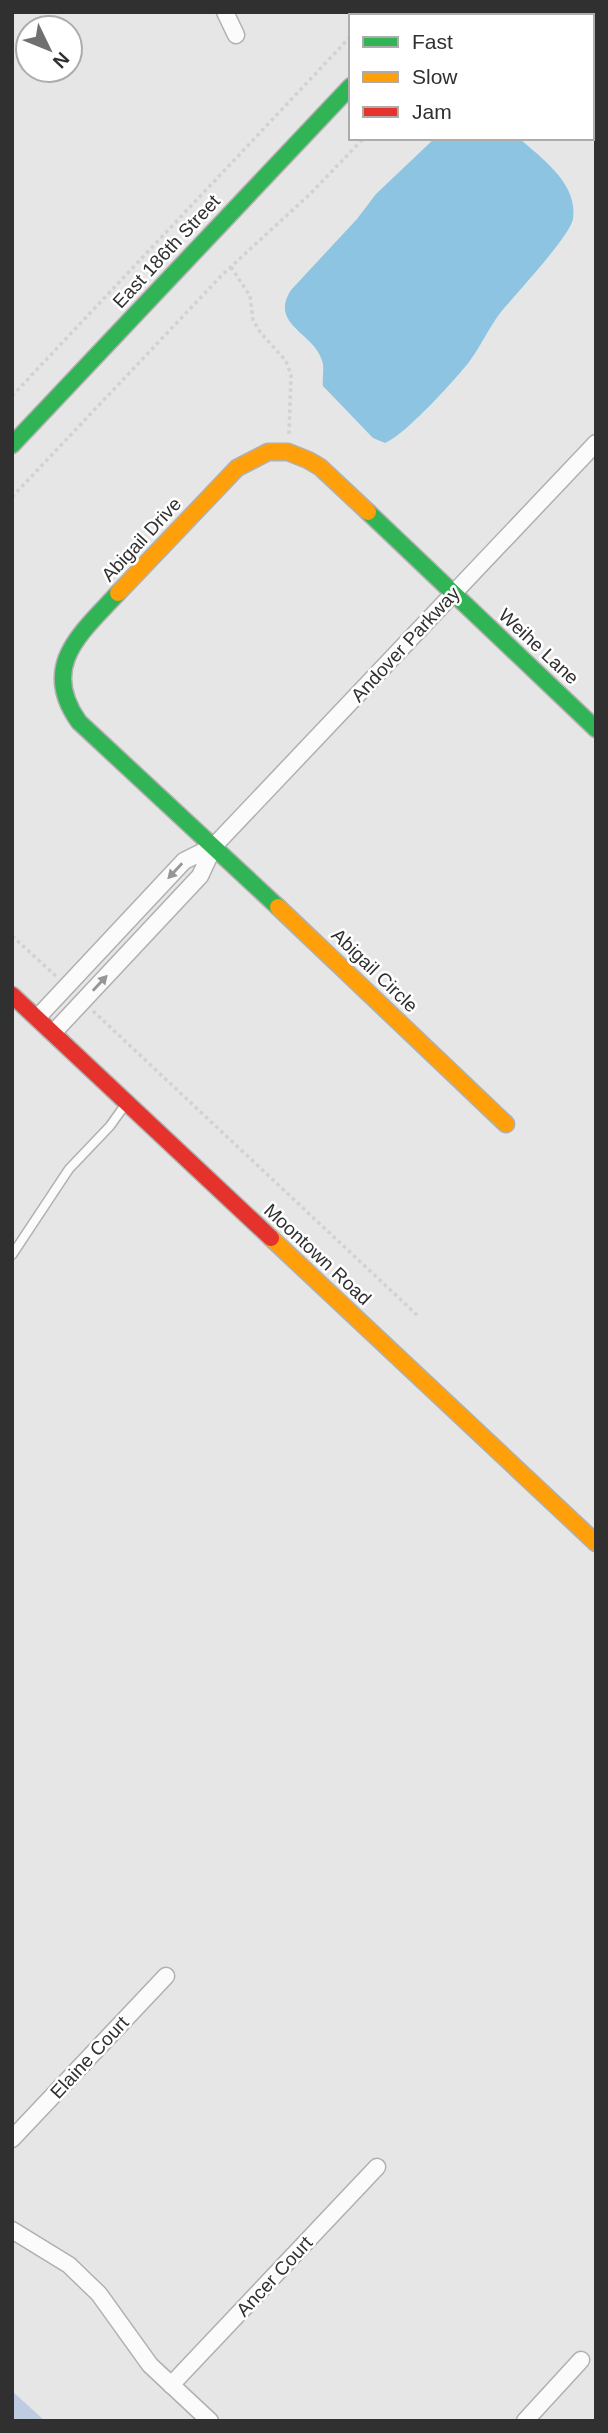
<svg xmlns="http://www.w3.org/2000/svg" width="608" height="2433" viewBox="0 0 608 2433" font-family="Arial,sans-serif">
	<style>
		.green { fill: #becce1 }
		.water { fill: #8cc4e1 }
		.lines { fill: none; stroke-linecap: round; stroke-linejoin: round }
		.lane-casing { stroke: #b0b0b0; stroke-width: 11 }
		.street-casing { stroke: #b0b0b0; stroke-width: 19 }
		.fast-casing { stroke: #b0b0b0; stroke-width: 19 }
		.slow-casing { stroke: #b0b0b0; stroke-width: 19 }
		.jam-casing { stroke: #b0b0b0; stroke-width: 19 }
		.path { stroke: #d2d2d3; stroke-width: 3.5; stroke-dasharray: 3.5 3.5; stroke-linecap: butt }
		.lane { stroke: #fbfbfb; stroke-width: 8 }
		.street { stroke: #fbfbfb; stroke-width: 16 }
		.fast { stroke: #30b455; stroke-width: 16 }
		.slow { stroke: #ff9f0a; stroke-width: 16 }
		.jam { stroke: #e5322d; stroke-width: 16 }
		.oneway { fill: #969696 }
		.labels { text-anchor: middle; stroke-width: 5; stroke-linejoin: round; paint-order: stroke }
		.street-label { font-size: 19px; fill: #303031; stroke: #fff }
	</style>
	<rect width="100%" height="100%" fill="#e6e6e6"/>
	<!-- green -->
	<path class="green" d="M12 2391 45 2421H12Z"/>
	<!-- water -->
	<path class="water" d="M435 138H519C542 159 578 183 573 219 570 236 515 295 501 312 489 327 481 346 469 362 454 381 405 435 385 443L373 438 323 386C322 379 324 371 323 364 317 333 268 326 291 290L357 219 376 194Z"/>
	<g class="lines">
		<defs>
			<path id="lane" d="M12 1255 69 1169 110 1126 125 1105"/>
			<g id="street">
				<path d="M225 12 236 35"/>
				<path d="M417 16 420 12"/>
				<path d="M214 846 596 443"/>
				<path d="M37 1018 184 861 214 846 200 876 53 1033"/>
				<path d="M12 2139 166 1976"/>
				<path d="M12 2230 69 2265 99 2294 150 2365 210 2421"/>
				<path d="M171 2385 377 2167"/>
				<path d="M525 2421 581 2360"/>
			</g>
			<g id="fast">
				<path d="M12 445 351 86"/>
				<path d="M368 512 596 729"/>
				<path d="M118 593C81 633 39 666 79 722L278 907"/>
			</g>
			<g id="slow">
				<path d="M118 593 237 468 268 452H288L308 460 320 467 368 512"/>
				<path d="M278 907 506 1124"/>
				<path d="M271 1238 596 1543"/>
			</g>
			<path id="jam" d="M12 995 271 1238"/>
		</defs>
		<!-- lane casing -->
		<use href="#lane" class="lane-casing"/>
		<!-- street casing -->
		<use href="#street" class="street-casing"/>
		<!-- fast casing -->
		<use href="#fast" class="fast-casing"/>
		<!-- slow casing -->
		<use href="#slow" class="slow-casing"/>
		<!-- jam casing -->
		<use href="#jam" class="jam-casing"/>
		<!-- path -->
		<g class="path">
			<path d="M370 16 373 12"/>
			<path d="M481 16 484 12"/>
			<path d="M231 267 250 296 253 320 260 332 286 361 291 375 289 435"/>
			<path d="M12 396 351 36"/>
			<path d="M12 497 221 276 311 193 364 138"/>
			<path d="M12 936 57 977"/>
			<path d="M93 1011 417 1315"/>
		</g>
		<!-- lane -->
		<use href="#lane" class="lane"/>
		<!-- street -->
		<use href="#street" class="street"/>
		<!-- fast -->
		<use href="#fast" class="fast"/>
		<!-- slow -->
		<use href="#slow" class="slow"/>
		<!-- jam -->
		<use href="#jam" class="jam"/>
	</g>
	<!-- one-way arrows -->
	<defs><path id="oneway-solid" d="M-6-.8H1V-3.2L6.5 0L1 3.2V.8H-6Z" transform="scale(1.75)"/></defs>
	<g class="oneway">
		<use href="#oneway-solid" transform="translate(175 871) rotate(133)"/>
		<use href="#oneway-solid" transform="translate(100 983) rotate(-47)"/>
	</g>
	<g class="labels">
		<!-- street labels -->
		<g class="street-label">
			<text transform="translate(166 251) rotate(-47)" y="7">East 186th Street</text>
			<text transform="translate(141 539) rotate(-47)" y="7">Abigail Drive</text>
			<text transform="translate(405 644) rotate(-47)" y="7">Andover Parkway</text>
			<text transform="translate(539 646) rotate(43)" y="7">Weihe Lane</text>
			<text transform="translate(375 970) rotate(44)" y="7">Abigail Circle</text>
			<text transform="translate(318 1254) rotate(43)" y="7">Moontown Road</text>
			<text transform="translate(89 2057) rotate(-47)" y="7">Elaine Court</text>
			<text transform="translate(274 2276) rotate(-47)" y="7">Ancer Court</text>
		</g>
	</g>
	<!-- border -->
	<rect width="608" height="2433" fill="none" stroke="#303031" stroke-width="28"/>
	<!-- legend -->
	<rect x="349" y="14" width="245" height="126" fill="#ffffff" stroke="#acacad" stroke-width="2"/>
	<rect x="363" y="37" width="35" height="10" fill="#30b455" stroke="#acacad" stroke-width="2"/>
	<text x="412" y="49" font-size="21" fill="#303031">Fast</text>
	<rect x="363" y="72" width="35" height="10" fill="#ff9f0a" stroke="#acacad" stroke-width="2"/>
	<text x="412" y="84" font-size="21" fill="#303031">Slow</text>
	<rect x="363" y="107" width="35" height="10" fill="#e5322d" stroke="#acacad" stroke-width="2"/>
	<text x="412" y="119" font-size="21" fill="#303031">Jam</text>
	<!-- north arrow -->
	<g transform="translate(49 49) rotate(133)"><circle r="33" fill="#ffffff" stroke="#acacad" stroke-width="2"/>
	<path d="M0-5L12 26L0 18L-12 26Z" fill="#707070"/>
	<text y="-10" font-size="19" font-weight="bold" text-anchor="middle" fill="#303031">N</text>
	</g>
</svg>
